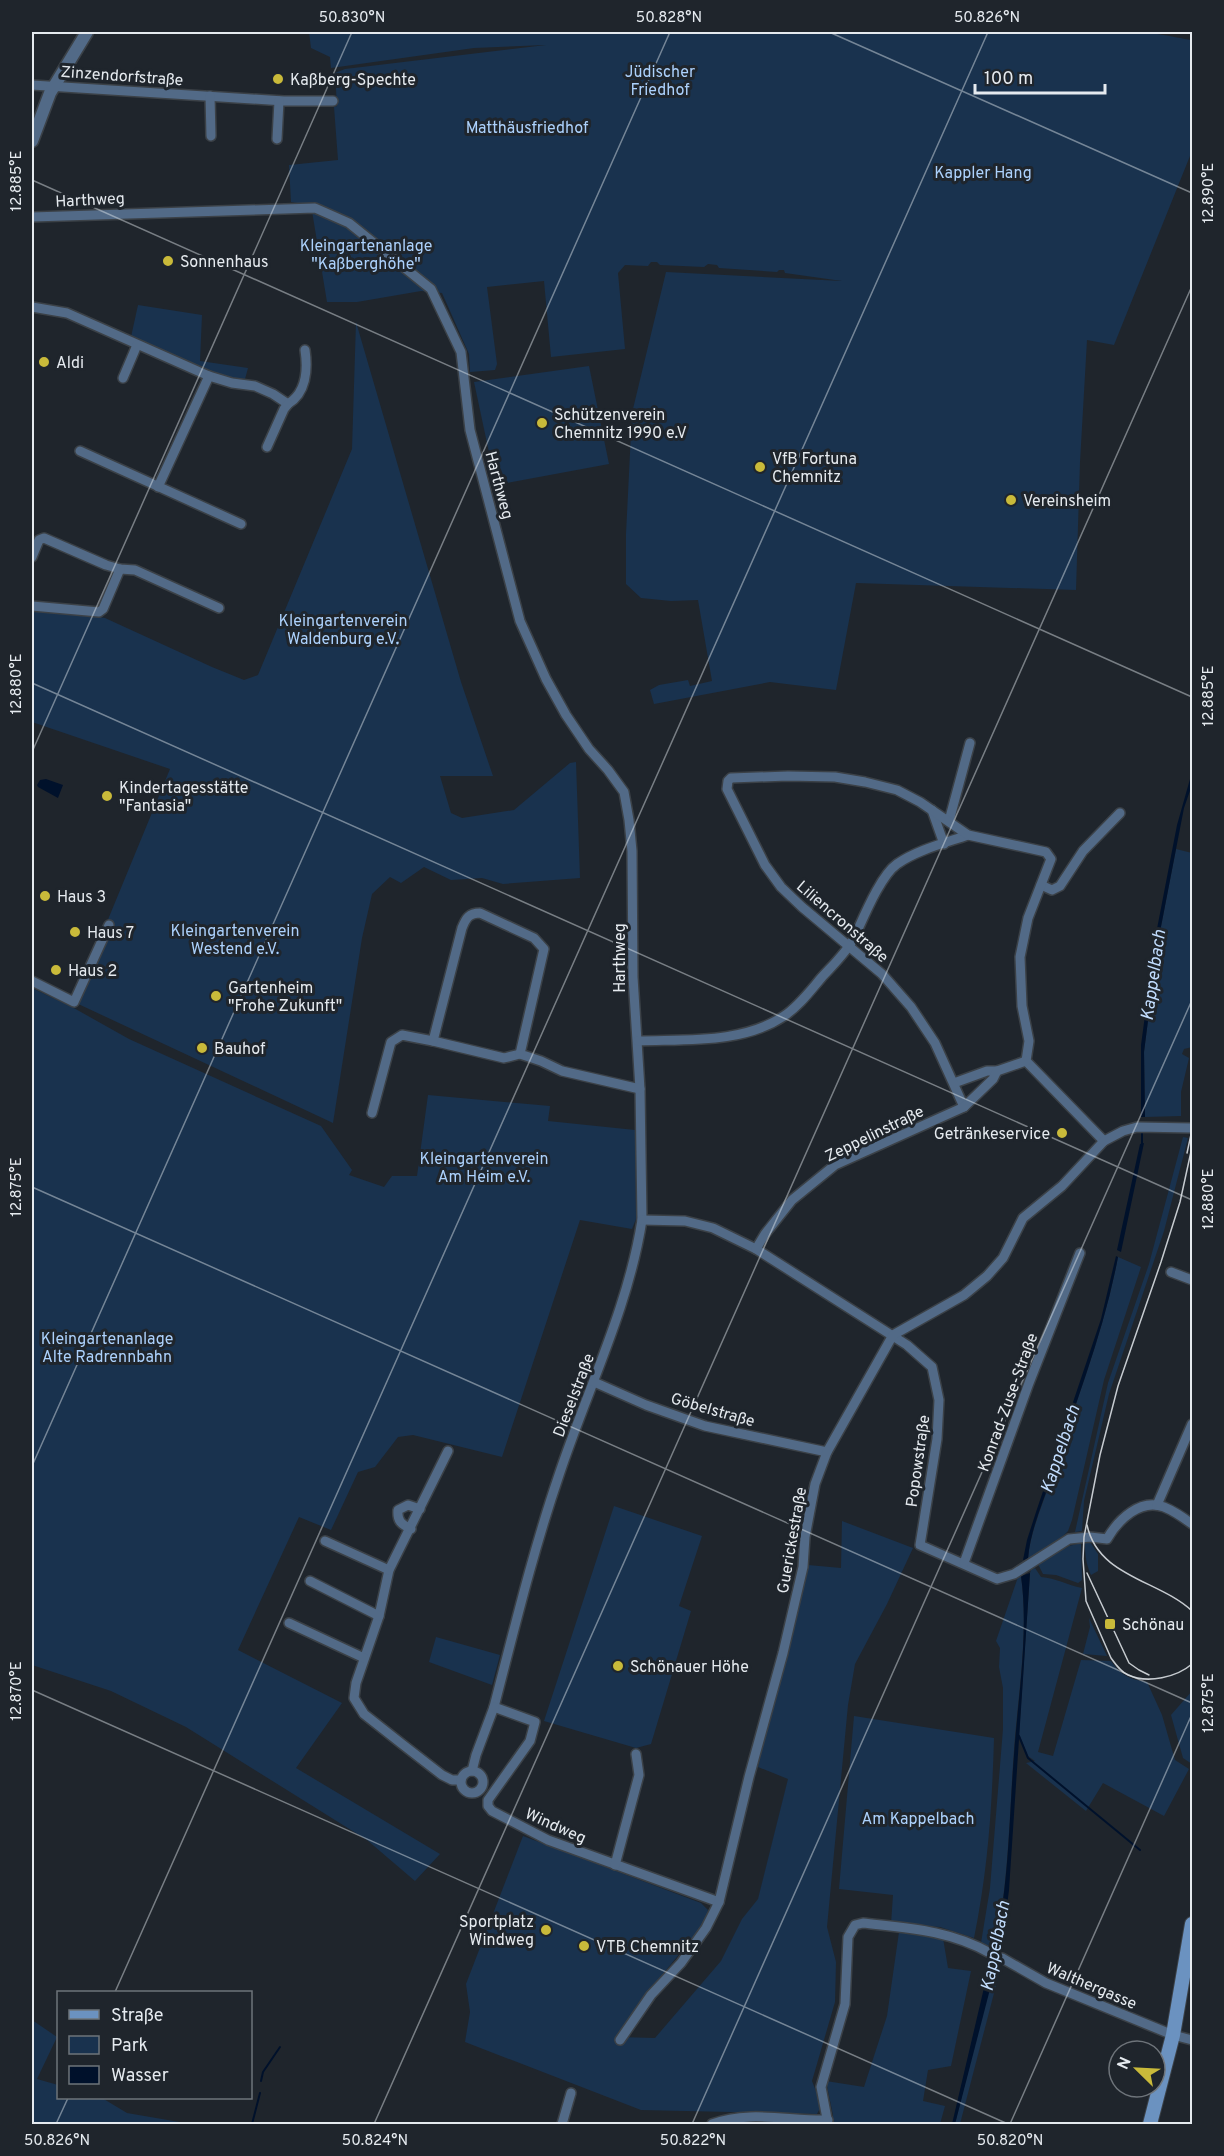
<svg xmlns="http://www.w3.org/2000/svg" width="1224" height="2156" viewBox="0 0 1224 2156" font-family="Overpass,sans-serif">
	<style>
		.green { fill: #19324e }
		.water { fill: #00112b }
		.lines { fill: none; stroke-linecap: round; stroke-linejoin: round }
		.stream { stroke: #00112b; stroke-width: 2 }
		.minor-casing { stroke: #3b4147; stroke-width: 12 }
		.tertiary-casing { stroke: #3b4147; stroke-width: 15 }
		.secondary-casing { stroke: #3b4147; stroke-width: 16 }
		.minor { stroke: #526a87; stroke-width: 9 }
		.tertiary { stroke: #526a87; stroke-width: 12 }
		.secondary { stroke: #6b92c0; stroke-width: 14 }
		.tram { stroke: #c6cbd0; stroke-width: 1.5 }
		.ticks { fill: none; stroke: #e5eaef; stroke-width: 1.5; stroke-opacity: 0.45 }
		.poi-dot { fill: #c9ba3a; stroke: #1f252c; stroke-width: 2 }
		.labels { text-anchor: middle; stroke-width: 6; stroke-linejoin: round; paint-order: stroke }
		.park-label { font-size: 16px; fill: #acd1fc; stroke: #1f252c }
		.street-label { font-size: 16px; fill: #e5eaef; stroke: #1f252c }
		.poi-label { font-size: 16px; fill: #e5eaef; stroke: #1f252c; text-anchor: start }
		.water-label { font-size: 18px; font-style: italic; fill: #c1dcfd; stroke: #1f252c }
		.neatline { fill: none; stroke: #e5eaef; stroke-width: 2 }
		.ticks-label { font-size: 15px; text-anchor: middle; fill: #e5eaef }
	</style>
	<rect width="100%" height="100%" fill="#1f252c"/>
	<!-- green -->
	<g class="green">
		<path d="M309 32H1112L1121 34C1134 27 1176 38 1192 40V151L1114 345 1087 340 1080 462 1076 590 856 583 836 690 770 682 654 704 650 690 659 685 688 680 690 686 712 681 698 600 671 601 641 598 626 584V534L632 413 666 272 842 281 785 273 784 270H779L777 272 719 268 717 265 708 264 704 267 660 265 657 262H651L648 266 625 265 618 273 625 349 551 357 544 281 487 287 497 364 495 370 470 372 469 354 442 293 421 291 357 302H327L311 205 291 202 289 165 338 160 334 107 337 106 335 73 345 69 546 45 474 48 331 68 330 57 311 48Z"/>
		<path d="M138 305 202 315 200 361 248 368 245 379 226 377 131 337Z"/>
		<path d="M356 322 461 682 493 776H440L451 813 462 818 514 810 570 763 576 762 580 878 503 884 482 878 451 880 424 867 401 883 390 877 372 894 362 938 333 1123 74 1002 170 769 32 722V608L105 618 212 667 244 680 258 675 352 449Z"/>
		<path d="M589 366 609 464 496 485 474 382Z"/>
		<path d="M1176 849 1192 853V1047L1184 1049 1182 1054 1189 1058 1181 1092V1116L1145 1117 1144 1052 1158 942Z"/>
		<path d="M32 988 72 1007 129 1039 321 1126 352 1170 349 1175 384 1187 392 1176H417L428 1095 550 1106 548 1121 635 1130 636 1219 632 1229 580 1220 502 1457 413 1435 398 1437 375 1467 358 1472 331 1530 299 1517 238 1650 342 1703 296 1768 440 1854 415 1881 367 1840 186 1727 111 1691 32 1665Z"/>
		<path d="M1183 1137 1188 1138 1164 1231 1109 1394 1084 1501 1082 1531 1075 1532 1108 1383 1149 1264Z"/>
		<path d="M1118 1257 1141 1267 1104 1380 1072 1520 1068 1531 1063 1536 1028 1559C1030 1531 1044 1502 1052 1476 1075 1403 1104 1332 1118 1257Z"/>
		<path d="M614 1506 702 1536 679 1606 691 1611 651 1744 636 1748 544 1721Z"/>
		<path d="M842 1521 913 1548 887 1604 855 1664 848 1705 827 1927 836 1962 835 2002 812 2081 819 2099 820 2108 817 2114 641 2110 465 2042 470 2012 466 1984 523 1836 701 1903 708 1910 706 1922 637 2005 618 2037 655 2038 721 1961 742 1919 758 1899 788 1779 758 1767 770 1712 789 1651 808 1565 841 1568Z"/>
		<path d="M1090 1542 1098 1554V1571L1091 1575C1086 1564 1085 1555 1085 1543Z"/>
		<path d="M1081 1543 1082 1580 1078 1583 1056 1575 1043 1574 1038 1564 1069 1546Z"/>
		<path d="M1035 1568 1041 1577C1056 1578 1067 1585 1082 1588L1038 1752 1053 1756 1081 1660 1111 1661C1120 1675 1131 1680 1147 1682L1162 1715 1175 1760 1189 1769 1164 1816 1103 1783 1086 1811 1026 1763 1035 1761 1028 1756 1019 1734 1030 1573 1031 1570Z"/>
		<path d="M1021 1576C1029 1631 1018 1694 1014 1750 1009 1817 1009 1886 994 1951L981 1943 990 1888 1003 1729V1688L999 1667 1000 1648 996 1641 1018 1577Z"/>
		<path d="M1089 1618 1107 1656 1083 1654 1090 1627Z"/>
		<path d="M436 1637 500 1655 492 1685 429 1662Z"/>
		<path d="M1192 1691V1764L1183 1758 1171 1715Z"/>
		<path d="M854 1716 994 1738C992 1808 988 1869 974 1938L940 1927 891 1924 893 1895 839 1889Z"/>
		<path d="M899 1932 920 1933 943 1938 948 1968 971 1971 951 2066 928 2070 923 2101 945 2106 940 2124H833V2115L826 2081 864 2087 887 2016Z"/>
		<path d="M996 1959 999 1961 1000 1970 960 2124H955Z"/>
		<path d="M32 2020 57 2037 37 2079 58 2085V2098H102L127 2113 191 2124H32Z"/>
	</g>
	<!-- water -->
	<g class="water">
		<path d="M1192 772V785L1184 808 1158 942 1144 1052 1145 1117H1141V1045L1156 934 1177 825Z"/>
		<path d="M46 779 63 785 58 798 38 787 37 785 40 780Z"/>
		<path d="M1144 1143 1121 1252 1117 1250 1140 1144Z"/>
		<path d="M1116 1256 1118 1257C1104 1332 1075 1403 1052 1476 1043 1502 1030 1531 1028 1559L1023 1560 1027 1540 1036 1512 1101 1319Z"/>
		<path d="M1030 1573 1009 1890 1001 1954 994 1951C1009 1888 1009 1820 1014 1755 1018 1698 1029 1632 1021 1576Z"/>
		<path d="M991 1958 996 1959 995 1970 955 2124H952Z"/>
	</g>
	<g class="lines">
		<!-- stream -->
		<g class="stream">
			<path d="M1142 1146V1131"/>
			<path d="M1019 1736 1028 1758 1140 1850"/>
			<path d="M994 1962 997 1950"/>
			<path d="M261 2081 263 2072 280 2047"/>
			<path d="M252 2124 260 2093"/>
		</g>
		<defs>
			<g id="minor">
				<path d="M32 85 284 101H333"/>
				<path d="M210 96 211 136"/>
				<path d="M277 139 279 101"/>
				<path d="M32 217 315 208 349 223 431 289 461 352 470 430 520 621 546 679 566 715 589 749 608 770 624 792 629 820 632 851 633 977 640 1089 642 1220C628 1309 587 1390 559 1475 533 1551 514 1630 494 1707L535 1722 530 1741 488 1800V1806L492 1811 548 1840 719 1902"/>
				<path d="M32 307 67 313 209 376 232 383 255 386 273 394 288 404C306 393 308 370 305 350"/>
				<path d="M123 378 137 345"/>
				<path d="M267 447 284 409 288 404"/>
				<path d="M80 451 241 524"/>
				<path d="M158 487 209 376"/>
				<path d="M32 557 39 540 44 538 106 565 120 569 135 570 219 608"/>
				<path d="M32 606 99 612 103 609 120 569"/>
				<path d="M932 810 944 844"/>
				<path d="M949 821 970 743"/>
				<path d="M1041 885 1052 890 1060 886 1083 851 1120 813"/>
				<path d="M32 981 74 1002 109 925"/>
				<path d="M433 1041 504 1058 520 1054"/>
				<path d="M638 1041C686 1039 742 1044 784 1016 799 1006 810 991 822 977 833 965 846 953 854 938 863 919 880 876 897 864 917 850 945 843 968 835"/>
				<path d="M954 1083 987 1071H997"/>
				<path d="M964 1107 935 1043 911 1007 882 974 802 907 781 887 765 865 727 789 728 781 731 778 788 776 835 777 865 782 897 790 920 802 968 835 1046 852 1051 859 1028 918 1020 957 1022 1006 1029 1041 1026 1061 1104 1141"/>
				<path d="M372 1113 391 1042 402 1035 433 1041 462 928C466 918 469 913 480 913L534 938 544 949 520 1054 541 1061 562 1071 640 1089"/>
				<path d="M642 1220 685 1221 713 1228 756 1249 907 1345 932 1367 939 1400 937 1439 920 1545 997 1579 1014 1574 1069 1539 1090 1537 1107 1539C1118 1520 1140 1498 1164 1507 1174 1511 1184 1518 1192 1524"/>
				<path d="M756 1249 765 1234 792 1200 835 1165 964 1107 993 1079 997 1071 1026 1061"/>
				<path d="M1171 1272 1192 1280"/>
				<path d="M594 1382 646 1405 705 1426 827 1452"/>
				<path d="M448 1451 389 1570 379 1616 356 1683 354 1698 364 1714 402 1744 442 1775 452 1780H461"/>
				<path d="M1157 1505 1192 1424"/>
				<path d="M411 1529C401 1524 397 1521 398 1510L408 1505 420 1509"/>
				<path d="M325 1541 389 1570"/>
				<path d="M964 1563 1029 1383 1080 1253"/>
				<path d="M310 1581 379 1616"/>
				<path d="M289 1623 364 1658"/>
				<circle cx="472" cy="1782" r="11"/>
				<path d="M472 1771 476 1755 494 1707"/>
				<path d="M615 1865 639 1775 636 1754"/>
				<path d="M1002 1958 1046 1983 1173 2035 1192 2040"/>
				<path d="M620 2040 651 1995 681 1963 706 1928 719 1902 749 1777 783 1653 803 1567 805 1537 815 1484 827 1452 893 1335 964 1295 987 1276 1003 1258 1023 1218 1062 1186 1104 1141 1123 1131 1137 1127 1192 1128"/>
				<path d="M562 2124 571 2093"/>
				<path d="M712 2124C750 2110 788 2121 828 2120"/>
				<path d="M828 2124 821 2087 845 2004 848 1937 855 1925 863 1923C907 1928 950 1930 990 1953"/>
			</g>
			<path id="tertiary" d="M32 141 50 93 87 32"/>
			<path id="secondary" d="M1150 2124 1173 2035 1192 1924"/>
		</defs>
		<!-- minor casing -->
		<use href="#minor" class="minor-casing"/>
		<!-- tertiary casing -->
		<use href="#tertiary" class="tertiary-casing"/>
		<!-- secondary casing -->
		<use href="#secondary" class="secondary-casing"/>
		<!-- minor -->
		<use href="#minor" class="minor"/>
		<!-- tertiary -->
		<use href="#tertiary" class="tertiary"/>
		<!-- secondary -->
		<use href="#secondary" class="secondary"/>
		<!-- tram -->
		<g class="tram">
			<path d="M1192 1147 1180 1202 1161 1262 1118 1386 1100 1455 1084 1537 1083 1559 1086 1601 1111 1658C1116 1665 1121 1672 1128 1675 1148 1684 1177 1677 1192 1664"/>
			<path d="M1187 1153 1192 1130"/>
			<path d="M1087 1525C1098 1577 1159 1580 1192 1611"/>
			<path d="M1087 1573 1129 1663 1139 1670 1149 1675"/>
		</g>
	</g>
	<!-- ticks -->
	<path class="ticks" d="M829 32 1192 193M32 38 34 32M32 180 1192 697M32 683 1192 1200M32 752 352 32M32 1187 1192 1703M32 1466 670 32M32 1690 1008 2124M115 1992 988 32M56 2124 68 2098M374 2124 1192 286M692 2124 1192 1000M1010 2124 1192 1714"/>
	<!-- markers -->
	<g class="poi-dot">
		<circle cx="278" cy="79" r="6"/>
		<circle cx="168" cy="261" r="6"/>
		<circle cx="44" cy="362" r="6"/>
		<circle cx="542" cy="423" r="6"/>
		<circle cx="760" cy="467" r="6"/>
		<circle cx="1011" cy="500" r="6"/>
		<circle cx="107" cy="796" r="6"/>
		<circle cx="45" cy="896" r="6"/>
		<circle cx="75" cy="932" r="6"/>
		<circle cx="56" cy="970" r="6"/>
		<circle cx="216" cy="996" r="6"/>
		<circle cx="202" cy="1048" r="6"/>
		<circle cx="1062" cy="1133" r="6"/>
		<rect x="1104" y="1618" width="12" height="12" rx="3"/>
		<circle cx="618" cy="1666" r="6"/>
		<circle cx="546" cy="1930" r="6"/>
		<circle cx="584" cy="1946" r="6"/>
	</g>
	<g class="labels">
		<!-- park labels -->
		<g class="park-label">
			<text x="660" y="77">Jüdischer<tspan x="660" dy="18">Friedhof</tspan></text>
			<text x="527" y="133">Matthäusfriedhof</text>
			<text x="983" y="178">Kappler Hang</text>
			<text x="366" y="251">Kleingartenanlage<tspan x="366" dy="18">"Kaßberghöhe"</tspan></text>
			<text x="343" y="626">Kleingartenverein<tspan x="343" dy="18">Waldenburg e.V.</tspan></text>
			<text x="235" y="936">Kleingartenverein<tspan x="235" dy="18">Westend e.V.</tspan></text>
			<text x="484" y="1164">Kleingartenverein<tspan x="484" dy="18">Am Heim e.V.</tspan></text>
			<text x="107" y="1344">Kleingartenanlage<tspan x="107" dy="18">Alte Radrennbahn</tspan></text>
			<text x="918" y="1824">Am Kappelbach</text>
		</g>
		<!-- street labels -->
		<g class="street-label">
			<text transform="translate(122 75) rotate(4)" y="6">Zinzendorfstraße</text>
			<text transform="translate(90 199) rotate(-3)" y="6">Harthweg</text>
			<text transform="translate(500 485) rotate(75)" y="6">Harthweg</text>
			<text transform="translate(843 921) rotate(41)" y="6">Liliencronstraße</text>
			<text transform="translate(619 958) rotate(-90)" y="6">Harthweg</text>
			<text transform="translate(874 1133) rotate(-26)" y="6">Zeppelinstraße</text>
			<text transform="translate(573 1395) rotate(-69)" y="6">Dieselstraße</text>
			<text transform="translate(1007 1402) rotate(-70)" y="6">Konrad-Zuse-Straße</text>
			<text transform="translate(713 1409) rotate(16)" y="6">Göbelstraße</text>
			<text transform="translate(917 1461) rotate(-82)" y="6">Popowstraße</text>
			<text transform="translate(791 1540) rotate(-80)" y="6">Guerickestraße</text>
			<text transform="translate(556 1825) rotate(24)" y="6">Windweg</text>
			<text transform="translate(1092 1985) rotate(23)" y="6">Walthergasse</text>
		</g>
		<!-- poi labels -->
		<g class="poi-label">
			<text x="290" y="85">Kaßberg-Spechte</text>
			<text x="180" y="267">Sonnenhaus</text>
			<text x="56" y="368">Aldi</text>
			<text x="554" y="420">Schützenverein<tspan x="554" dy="18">Chemnitz 1990 e.V</tspan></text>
			<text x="772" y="464">VfB Fortuna<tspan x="772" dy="18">Chemnitz</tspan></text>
			<text x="1023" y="506">Vereinsheim</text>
			<text x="119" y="793">Kindertagesstätte<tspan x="119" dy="18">"Fantasia"</tspan></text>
			<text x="57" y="902">Haus 3</text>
			<text x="87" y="938">Haus 7</text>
			<text x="68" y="976">Haus 2</text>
			<text x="228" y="993">Gartenheim<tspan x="228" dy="18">"Frohe Zukunft"</tspan></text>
			<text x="214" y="1054">Bauhof</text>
			<text x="1050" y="1139" text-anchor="end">Getränkeservice</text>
			<text x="1122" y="1630">Schönau</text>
			<text x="630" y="1672">Schönauer Höhe</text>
			<text x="534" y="1927" text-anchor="end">Sportplatz<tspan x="534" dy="18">Windweg</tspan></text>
			<text x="596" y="1952">VTB Chemnitz</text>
		</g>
		<!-- water labels -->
		<g class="water-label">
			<text transform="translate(1153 975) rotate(-82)" y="6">Kappelbach</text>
			<text transform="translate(1060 1449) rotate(-72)" y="6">Kappelbach</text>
			<text transform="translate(995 1946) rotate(-79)" y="6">Kappelbach</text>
		</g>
	</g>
	<!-- border -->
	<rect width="1224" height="2156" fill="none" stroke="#1f252c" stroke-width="66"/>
	<!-- legend -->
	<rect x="57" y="1991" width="195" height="108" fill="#1f252c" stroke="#6e747a" stroke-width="1.5"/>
	<rect x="69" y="2010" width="30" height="9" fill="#6b92c0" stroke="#6e747a" stroke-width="1.5"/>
	<text x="111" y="2021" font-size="18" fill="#e5eaef">Straße</text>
	<rect x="69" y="2036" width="30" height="18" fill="#19324e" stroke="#6e747a" stroke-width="1.5"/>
	<text x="111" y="2051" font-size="18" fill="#e5eaef">Park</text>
	<rect x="69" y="2066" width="30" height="18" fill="#00112b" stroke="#6e747a" stroke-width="1.5"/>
	<text x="111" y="2081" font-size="18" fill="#e5eaef">Wasser</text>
	<!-- north arrow -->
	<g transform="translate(1137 2069) rotate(294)"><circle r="28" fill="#1f252c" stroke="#6e747a" stroke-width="1.5"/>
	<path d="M0-4.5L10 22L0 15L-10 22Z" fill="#c9ba3a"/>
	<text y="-9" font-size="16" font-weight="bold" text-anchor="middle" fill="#e5eaef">N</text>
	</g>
	<!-- scale -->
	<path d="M975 84v9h130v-9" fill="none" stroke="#e5eaef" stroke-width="3"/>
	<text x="984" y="84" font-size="18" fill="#e5eaef" stroke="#1f252c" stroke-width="4.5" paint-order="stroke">100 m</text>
	<rect x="33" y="33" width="1158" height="2090" class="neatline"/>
	<g class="ticks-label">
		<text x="352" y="22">50.830°N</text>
		<text x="669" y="22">50.828°N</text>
		<text x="987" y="22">50.826°N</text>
		<text transform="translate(16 181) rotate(-90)" y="5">12.885°E</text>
		<text transform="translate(1208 193) rotate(-90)" y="5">12.890°E</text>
		<text transform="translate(16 684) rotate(-90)" y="5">12.880°E</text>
		<text transform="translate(1208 696) rotate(-90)" y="5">12.885°E</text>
		<text transform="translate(16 1187) rotate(-90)" y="5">12.875°E</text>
		<text transform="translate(1208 1199) rotate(-90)" y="5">12.880°E</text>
		<text transform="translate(16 1691) rotate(-90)" y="5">12.870°E</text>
		<text transform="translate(1208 1703) rotate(-90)" y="5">12.875°E</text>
		<text x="57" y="2145">50.826°N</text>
		<text x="375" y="2145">50.824°N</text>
		<text x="693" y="2145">50.822°N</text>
		<text x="1010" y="2145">50.820°N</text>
	</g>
</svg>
